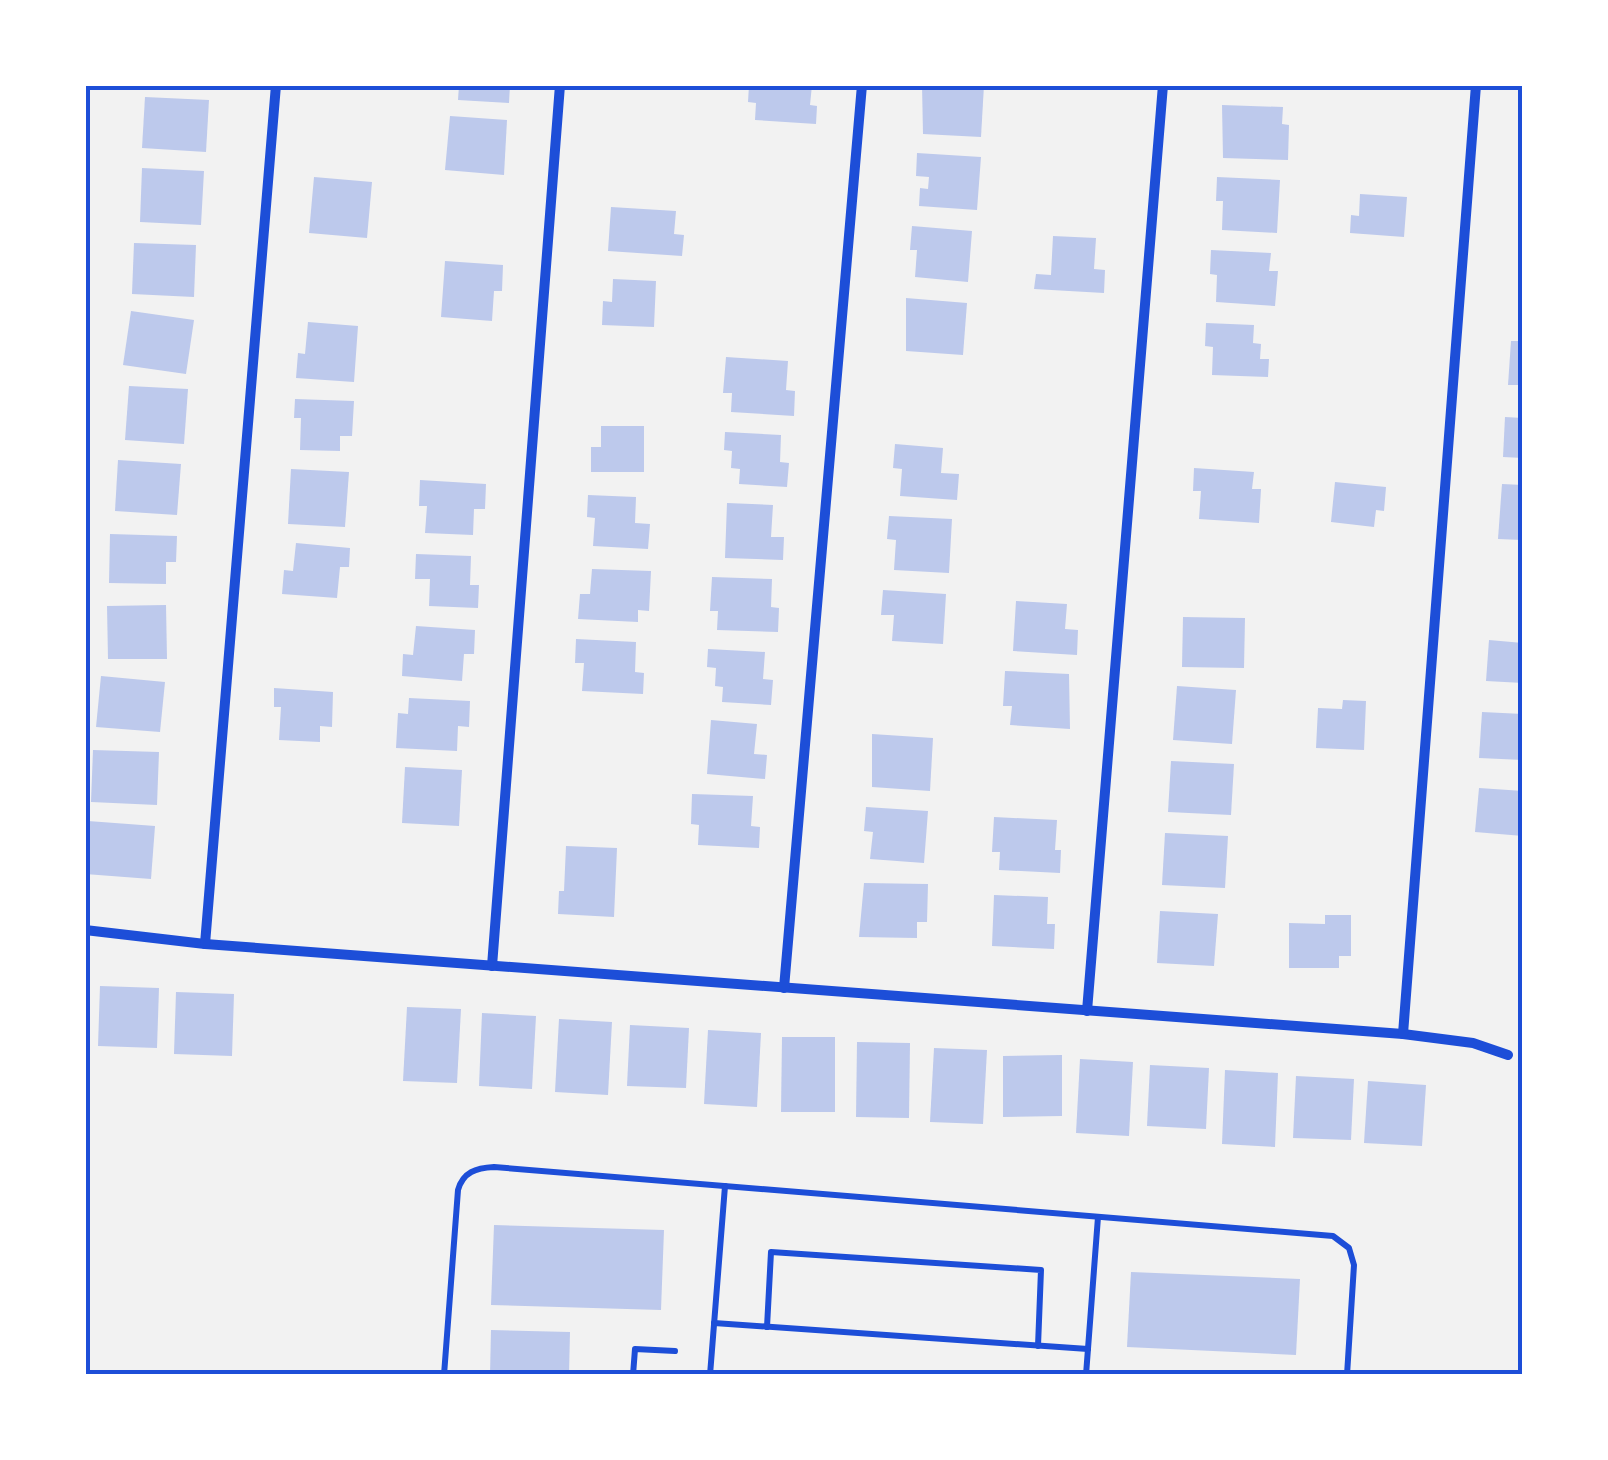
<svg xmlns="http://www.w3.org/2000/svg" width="1608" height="1460" viewBox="0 0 1608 1460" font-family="'PT Sans',sans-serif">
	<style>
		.building { fill: #bdc9ec }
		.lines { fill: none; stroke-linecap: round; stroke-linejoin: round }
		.service { stroke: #1d4ed8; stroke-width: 6 }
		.minor { stroke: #1d4ed8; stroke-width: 10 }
		.neatline { fill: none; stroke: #1d4ed8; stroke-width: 4 }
	</style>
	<rect width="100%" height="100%" fill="#f2f2f2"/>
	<!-- building -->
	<g class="building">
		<path d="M459 85H510L509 103 458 100Z"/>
		<path d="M749 85H812L810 105 817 106 816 124 755 120 756 103 748 102Z"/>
		<path d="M922 85H984L981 137 923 134Z"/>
		<path d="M145 97 209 100 206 152 142 148Z"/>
		<path d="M1222 105 1283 107 1282 124 1289 125 1288 160 1223 158Z"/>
		<path d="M450 116 507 120 504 175 445 170Z"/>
		<path d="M917 153 981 157 977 210 919 206 920 188 928 189 929 177 916 176Z"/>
		<path d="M142 168 204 171 201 225 140 222Z"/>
		<path d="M314 177 372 182 367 238 309 233Z"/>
		<path d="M1217 177 1280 180 1277 233 1222 230 1223 201H1216Z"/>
		<path d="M1360 194 1407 197 1404 237 1350 233 1351 215 1359 216Z"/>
		<path d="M611 207 676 211 674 234 684 235 682 256 608 251Z"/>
		<path d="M912 226 972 231 968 282 915 277 917 250H910Z"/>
		<path d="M1053 236 1096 238 1094 269 1105 270 1104 293 1034 289 1036 274 1051 275Z"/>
		<path d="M134 243 196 245 194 297 132 294Z"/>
		<path d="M1211 250 1271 253 1269 271H1278L1275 306 1216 302 1217 275 1210 274Z"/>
		<path d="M445 261 503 265 502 291H494L492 321 441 317Z"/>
		<path d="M613 279 656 281 654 327 602 325 603 301 612 302Z"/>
		<path d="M906 298 967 303 963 355 906 351Z"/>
		<path d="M131 311 194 320 186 374 123 365Z"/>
		<path d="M308 322 358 326 354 382 296 378 298 353 305 354Z"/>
		<path d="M1206 323 1254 325 1253 343 1261 344 1260 359H1269L1268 377 1212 375 1213 347 1205 346Z"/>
		<path d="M1511 341H1523V385H1508Z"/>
		<path d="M726 357 788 361 786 390 795 391 794 416 731 412 732 393H723Z"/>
		<path d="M129 386 188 389 184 444 125 440Z"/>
		<path d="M295 399 354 401 352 436H340V451L300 450 301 418H294Z"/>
		<path d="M1505 417 1523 418V458L1503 457Z"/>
		<path d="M601 426H644V472H591V447H601Z"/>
		<path d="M725 432 781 435 780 462 789 463 787 487 739 484 740 469 731 468 732 451 724 450Z"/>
		<path d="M895 444 943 448 941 473 959 474 957 500 900 496 902 469 893 468Z"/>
		<path d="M118 460 181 464 177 515 115 511Z"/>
		<path d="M1194 468 1254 472 1252 489H1261L1259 523 1199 519 1201 491H1193Z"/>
		<path d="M291 469 349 472 345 527 288 524Z"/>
		<path d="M420 480 486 484 485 509H474L473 535 425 533 427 506H419Z"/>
		<path d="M1335 482 1386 487 1384 511 1376 510 1374 527 1331 522Z"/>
		<path d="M1502 484 1523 485 1522 540 1498 539Z"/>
		<path d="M588 495 636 497 635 523 650 524 648 549 593 546 595 518 587 517Z"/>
		<path d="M727 503 773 505 771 537H784L783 560 725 558Z"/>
		<path d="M889 516 952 519 949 573 894 570 896 540 887 539Z"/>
		<path d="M110 534 177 536 176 562H166V584L109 583Z"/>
		<path d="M296 543 350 548 349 567H340L337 598 282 594 284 570 293 571Z"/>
		<path d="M416 554 471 556 470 585H479L478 608 429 606 430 579H415Z"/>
		<path d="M592 569 651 571 649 611 638 610V622L578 619 580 594H590Z"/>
		<path d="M712 577 772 579 771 607 779 608 778 632 717 630 718 611H710Z"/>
		<path d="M883 590 946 594 943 644 892 641 894 615H881Z"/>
		<path d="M1016 601 1067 604 1065 629 1078 630 1077 655 1013 651Z"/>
		<path d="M166 605 167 659H108L107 606Z"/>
		<path d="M1183 617 1245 618 1244 668 1182 667Z"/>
		<path d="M416 626 475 630 474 654H464L462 681 402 676 403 654 413 655Z"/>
		<path d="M576 639 636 642 635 672 644 673 643 694 582 691 584 663H575Z"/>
		<path d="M1489 640 1523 643V683L1486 681Z"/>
		<path d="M708 649 765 652 763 679 773 680 771 705 722 702 723 687 715 686 716 668 707 667Z"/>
		<path d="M1005 671 1069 674 1070 729 1010 725 1012 706H1003Z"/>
		<path d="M101 676 165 682 160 732 96 727Z"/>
		<path d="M1177 686 1236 690 1232 744 1173 740Z"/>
		<path d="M274 688 333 692 332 727 320 726V742L279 740 281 707H274Z"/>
		<path d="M409 698 470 701 469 727 458 726 457 751 396 748 398 713 408 714Z"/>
		<path d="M1343 700 1366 701 1364 750 1316 748 1318 708 1342 709Z"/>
		<path d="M1482 712 1523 714V760L1479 758Z"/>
		<path d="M711 720 757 724 754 754 767 755 765 779 707 774Z"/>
		<path d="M872 734 933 738 930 791 872 787Z"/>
		<path d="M93 750 159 752 157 805 91 802Z"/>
		<path d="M1171 761 1234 764 1231 815 1168 812Z"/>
		<path d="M405 767 462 770 459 826 402 823Z"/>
		<path d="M1479 788 1523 791V836L1475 832Z"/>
		<path d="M692 794 753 796 751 826 760 827 759 848 698 845 699 825 691 824Z"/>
		<path d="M866 807 928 811 924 863 870 859 873 832 864 831Z"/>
		<path d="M994 817 1057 820 1055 850H1061L1060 873 999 870 1000 852H992Z"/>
		<path d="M88 821 155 826 151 879 85 874Z"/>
		<path d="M1165 833 1228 836 1225 888 1162 885Z"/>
		<path d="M566 846 617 848 614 917 558 914 559 891H564Z"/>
		<path d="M864 883 928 884 927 922H917V938L859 937Z"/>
		<path d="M994 895 1048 897 1047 924H1055L1054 949 992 946Z"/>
		<path d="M1160 911 1218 914 1214 966 1157 963Z"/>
		<path d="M1325 915H1351V956H1339V968H1289V923L1325 924Z"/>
		<path d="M100 986 159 988 157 1048 98 1046Z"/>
		<path d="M176 992 234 994 232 1056 174 1054Z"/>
		<path d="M407 1007 461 1009 457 1083 403 1081Z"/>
		<path d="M482 1013 536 1016 532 1089 479 1086Z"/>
		<path d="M559 1019 612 1022 608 1095 555 1092Z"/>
		<path d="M630 1025 689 1028 686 1088 627 1086Z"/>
		<path d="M708 1030 761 1033 757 1107 704 1104Z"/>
		<path d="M782 1037H835V1112H781Z"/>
		<path d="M857 1042 910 1043 909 1118 856 1117Z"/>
		<path d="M934 1048 987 1050 983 1124 930 1122Z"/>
		<path d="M1062 1055V1116L1003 1117V1056Z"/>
		<path d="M1080 1059 1133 1062 1129 1136 1076 1133Z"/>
		<path d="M1150 1065 1209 1068 1206 1129 1147 1126Z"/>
		<path d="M1225 1070 1278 1073 1275 1147 1222 1144Z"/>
		<path d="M1296 1076 1354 1079 1351 1140 1293 1138Z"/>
		<path d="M1368 1081 1426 1085 1422 1146 1364 1143Z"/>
		<path d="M494 1225 664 1230 661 1310 491 1305Z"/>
		<path d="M1131 1272 1300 1279 1296 1355 1127 1347Z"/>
		<path d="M491 1330 570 1332 569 1375H490Z"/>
	</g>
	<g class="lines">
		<!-- service -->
		<g class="service">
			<path d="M714 1323 1088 1349"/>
			<path d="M767 1327 771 1252 1041 1270 1038 1346"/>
			<path d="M444 1375 458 1190C463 1172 476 1168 494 1167L1333 1236 1349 1248 1354 1265 1347 1375"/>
			<path d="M633 1375 635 1349 675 1351"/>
			<path d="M710 1375 725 1186"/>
			<path d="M1086 1375 1098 1217"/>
		</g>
		<!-- minor -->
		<g class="minor">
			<path d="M85 930 205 944 1403 1034 1473 1043 1508 1055"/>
			<path d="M205 944 276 85"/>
			<path d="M492 966 560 85"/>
			<path d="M784 988 862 85"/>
			<path d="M1087 1011 1163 85"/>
			<path d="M1403 1034 1476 85"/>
		</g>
	</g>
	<!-- border -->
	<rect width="1608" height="1460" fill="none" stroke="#ffffff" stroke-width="175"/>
	<rect x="88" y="88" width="1432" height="1284" class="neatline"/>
</svg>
